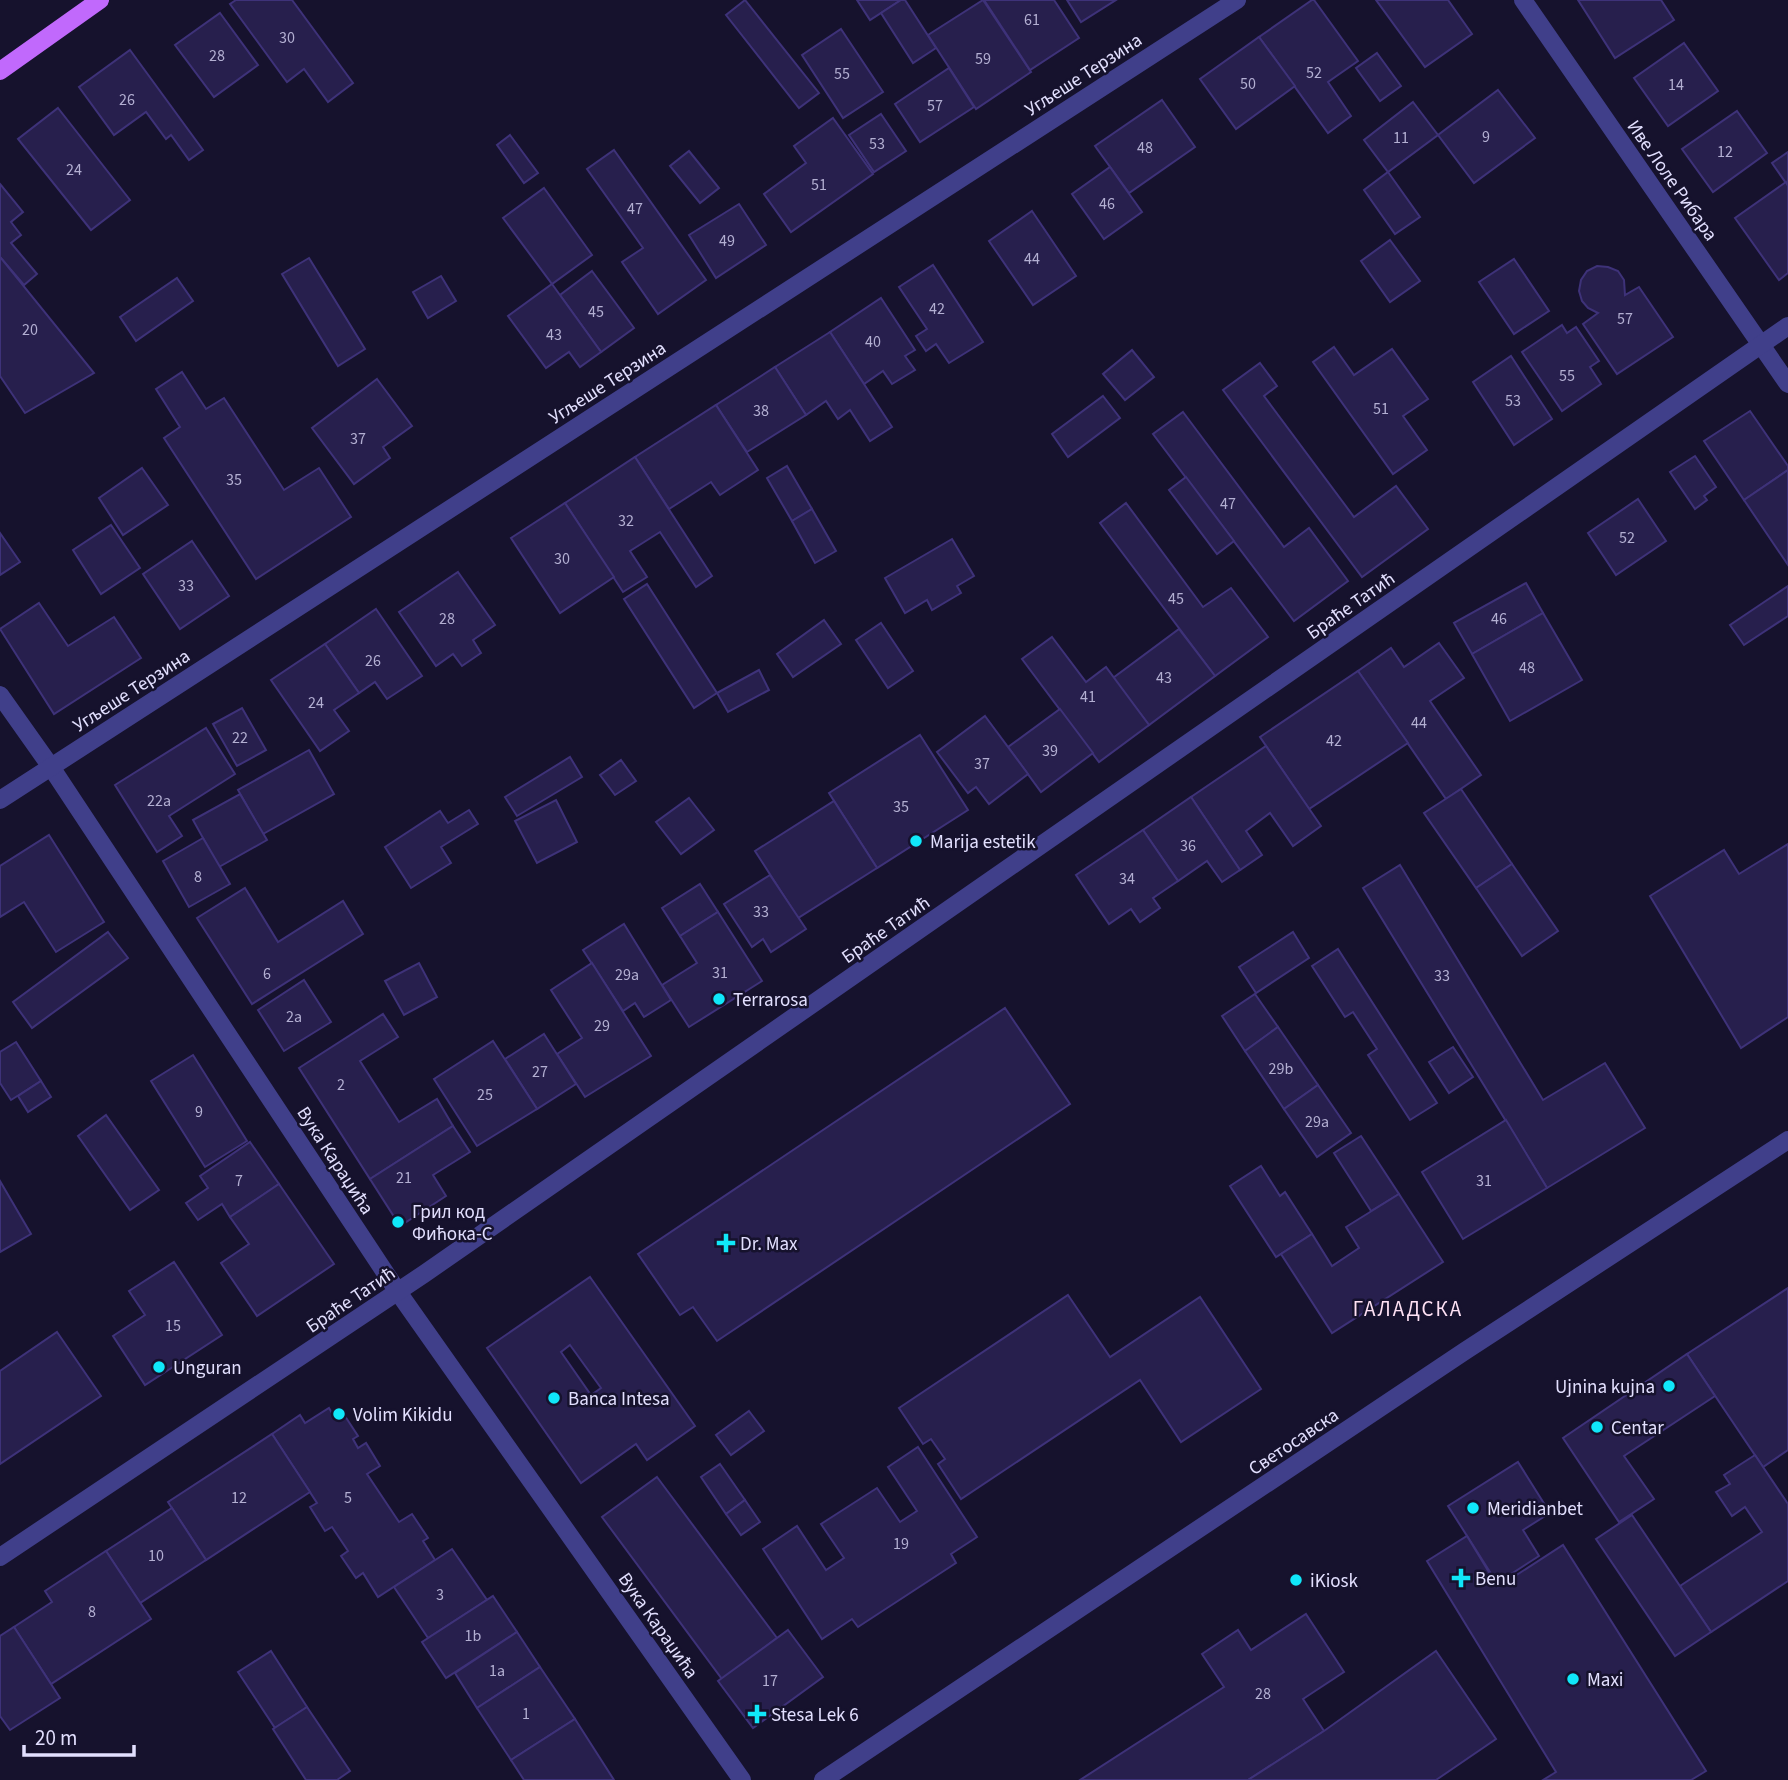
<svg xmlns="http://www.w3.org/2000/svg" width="1788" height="1780" viewBox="0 0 1788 1780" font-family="'Source Sans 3',sans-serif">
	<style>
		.building { fill: #271f4d; stroke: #3e3279; stroke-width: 2; fill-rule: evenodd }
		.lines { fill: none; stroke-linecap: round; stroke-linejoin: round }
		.minor { stroke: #403f8a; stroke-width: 18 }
		.major { stroke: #c169fc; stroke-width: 18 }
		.poi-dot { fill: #10e7f9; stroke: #16122d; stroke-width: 2.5 }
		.labels { text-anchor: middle; stroke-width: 5; stroke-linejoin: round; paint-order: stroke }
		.number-label { font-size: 16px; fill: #b3afd2 }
		.street-label { font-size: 19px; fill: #e2dffe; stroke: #16122d }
		.poi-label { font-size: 19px; fill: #e2dffe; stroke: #16122d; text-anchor: start }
		.neighbourhood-label { font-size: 21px; letter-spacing: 2px; fill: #fee1f4; stroke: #16122d }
	</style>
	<rect width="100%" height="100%" fill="#16122d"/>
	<!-- building -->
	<g class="building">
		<path d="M236 0H292L353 83 328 102 304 69 287 82 230 4Z"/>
		<path d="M745 0 819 93 799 108 726 15Z"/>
		<path d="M857 0H901L870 20Z"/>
		<path d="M901 0H905L936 48 913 63 881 13Z"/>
		<path d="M983 0 1031 72 976 109 928 35Z"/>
		<path d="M984 0H1054L1079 38 1030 70Z"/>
		<path d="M1067 0H1116L1081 22Z"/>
		<path d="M1312 0H1314L1358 61 1328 82 1351 116 1328 133 1259 37Z"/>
		<path d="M1376 0H1448L1472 34 1425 67Z"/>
		<path d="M1578 0H1661L1674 20 1615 58Z"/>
		<path d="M220 13 258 65 214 97 175 45Z"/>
		<path d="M841 29 883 92 843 118 802 55Z"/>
		<path d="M1259 37 1295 86 1236 129 1200 79Z"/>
		<path d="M1684 43 1718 91 1668 126 1634 78Z"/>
		<path d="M130 50 203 150 189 160 171 135 166 139 146 112 114 135 79 87Z"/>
		<path d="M1377 53 1401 86 1380 101 1356 68Z"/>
		<path d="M949 68 974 107 920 142 895 104Z"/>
		<path d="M1498 90 1535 138 1474 183 1438 135Z"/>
		<path d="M1162 100 1195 147 1129 193 1095 146Z"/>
		<path d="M1413 102 1438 135 1388 172 1364 140Z"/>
		<path d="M58 108 130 200 91 230 18 139Z"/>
		<path d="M1737 111 1767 153 1713 192 1682 149Z"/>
		<path d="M881 114 906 151 874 172 849 135Z"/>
		<path d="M833 118 873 174 791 232 764 194 806 163 794 146Z"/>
		<path d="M510 135 538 173 524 183 497 145Z"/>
		<path d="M614 150 706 280 658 314 622 262 643 248 587 169Z"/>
		<path d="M689 151 719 188 700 203 670 166Z"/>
		<path d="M1788 152V186L1772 163Z"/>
		<path d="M1110 167 1142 212 1104 239 1072 194Z"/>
		<path d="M1388 172 1420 217 1395 234 1364 190Z"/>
		<path d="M1786 182 1788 186V273L1779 280 1735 218Z"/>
		<path d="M0 184 23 212 11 222 21 235 11 243 37 274 24 285 0 257Z"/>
		<path d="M544 188 592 255 552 284 503 218Z"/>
		<path d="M739 204 766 245 716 278 689 235Z"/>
		<path d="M1032 211 1076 276 1033 305 989 241Z"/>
		<path d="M1390 240 1420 281 1390 302 1361 261Z"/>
		<path d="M0 257 94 373 25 413 0 376Z"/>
		<path d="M309 258 365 349 338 366 282 274Z"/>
		<path d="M1514 259 1549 311 1514 334 1479 282Z"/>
		<path d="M933 265 983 342 949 363 936 344 926 351 916 336 927 329 899 287Z"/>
		<path d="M1597 266 1608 267 1618 271 1624 280 1625 295 1639 287 1673 337 1617 374 1583 324 1598 313 1588 308 1582 301 1579 291 1581 280 1587 271Z"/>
		<path d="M592 271 634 328 601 352 560 295Z"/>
		<path d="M441 276 456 301 428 318 413 292Z"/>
		<path d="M177 278 193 301 136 341 120 317Z"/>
		<path d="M552 284 601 352 580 367 569 352 546 368 508 316Z"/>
		<path d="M881 298 915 350 905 356 915 370 892 384 883 371 864 384 830 332Z"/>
		<path d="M1562 325 1567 333 1576 327 1599 361 1590 367 1601 384 1562 411 1522 352Z"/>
		<path d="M830 332 892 427 870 441 850 410 838 419 826 401 806 415 775 367Z"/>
		<path d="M1334 347 1354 375 1392 349 1428 399 1403 416 1427 450 1393 474 1313 362Z"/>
		<path d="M1132 350 1154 377 1125 400 1103 374Z"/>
		<path d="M1511 356 1552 419 1514 445 1473 382Z"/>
		<path d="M1260 363 1277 386 1264 396 1354 517 1396 486 1428 529 1362 577 1223 390Z"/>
		<path d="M775 367 806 415 747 452 716 405Z"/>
		<path d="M182 372 206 409 224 398 284 490 319 468 351 517 256 579 164 438 180 427 156 389Z"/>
		<path d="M377 379 412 426 383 447 390 458 354 484 312 428Z"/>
		<path d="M1103 396 1120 418 1068 457 1052 434Z"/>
		<path d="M716 405 758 470 720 495 711 482 669 509 635 457Z"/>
		<path d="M1750 411 1788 466V470L1744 500 1704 441Z"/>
		<path d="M1183 412 1284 547 1309 528 1348 581 1294 621 1153 434Z"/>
		<path d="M1695 456 1716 487 1704 496 1707 500 1695 509 1670 472Z"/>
		<path d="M635 457 712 576 696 587 660 532 630 551 647 577 623 592 565 503Z"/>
		<path d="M787 466 812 509 792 521 767 478Z"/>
		<path d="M142 468 168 505 123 535 99 498Z"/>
		<path d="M1788 470V565L1744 500Z"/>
		<path d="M1186 477 1234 541 1217 554 1169 490Z"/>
		<path d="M1638 499 1666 541 1616 575 1588 533Z"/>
		<path d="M565 503 614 577 560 613 511 538Z"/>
		<path d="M1126 503 1203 607 1231 588 1268 637 1215 676 1100 523Z"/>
		<path d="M812 509 836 551 815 563 792 521Z"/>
		<path d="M111 525 140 568 101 594 73 550Z"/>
		<path d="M0 533 20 562 0 575Z"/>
		<path d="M952 539 974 576 957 586 961 593 932 610 927 600 905 613 885 578Z"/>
		<path d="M192 541 229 596 180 629 143 574Z"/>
		<path d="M458 572 495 625 473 640 481 653 462 666 453 654 436 666 399 612Z"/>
		<path d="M1526 583 1543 613 1472 654 1454 623Z"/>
		<path d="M647 584 717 693 694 708 624 599Z"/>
		<path d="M1788 586V616L1744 645 1730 625Z"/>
		<path d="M39 603 68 646 114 617 141 658 54 714 0 629Z"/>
		<path d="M376 609 422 676 387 699 375 682 359 693 325 644Z"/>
		<path d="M1543 613 1582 680 1510 721 1472 654Z"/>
		<path d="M824 620 841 644 793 677 777 654Z"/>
		<path d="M881 623 913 671 888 688 856 640Z"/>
		<path d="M1179 629 1215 676 1149 725 1113 678Z"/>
		<path d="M1052 637 1086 682 1106 667 1149 725 1099 762 1022 659Z"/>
		<path d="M1439 643 1464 678 1430 701 1481 775 1446 799 1358 671 1391 648 1404 667Z"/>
		<path d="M325 644 359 693 334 710 349 731 320 751 271 680Z"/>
		<path d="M759 670 769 690 728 712 717 693Z"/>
		<path d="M1358 671 1408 743 1309 809 1260 737Z"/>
		<path d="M242 708 266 750 237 766 213 724Z"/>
		<path d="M1060 709 1093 753 1041 792 1008 747Z"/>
		<path d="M985 716 1028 774 989 804 976 787 968 793 937 752Z"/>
		<path d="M206 728 235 774 169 816 182 836 157 852 115 785Z"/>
		<path d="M920 735 968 810 877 868 829 793Z"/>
		<path d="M1266 746 1321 826 1293 846 1270 813 1246 831 1262 855 1240 870 1191 797Z"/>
		<path d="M309 750 334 794 263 834 238 790Z"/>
		<path d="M570 757 582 777 517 816 505 797Z"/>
		<path d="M621 760 636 781 615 795 600 775Z"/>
		<path d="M1461 789 1512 864 1476 888 1424 813Z"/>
		<path d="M240 794 267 840 219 867 193 820Z"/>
		<path d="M1191 797 1240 870 1222 882 1207 861 1178 881 1143 830Z"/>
		<path d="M689 798 714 830 681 854 656 822Z"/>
		<path d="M556 800 577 842 537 863 515 821Z"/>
		<path d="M834 801 877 868 798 918 755 851Z"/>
		<path d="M469 810 478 824 441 847 451 863 411 888 385 847 440 811 448 823Z"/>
		<path d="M1143 830 1178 881 1153 898 1160 908 1140 922 1131 909 1109 924 1076 875Z"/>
		<path d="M49 835 104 922 56 952 24 902 0 917V866Z"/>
		<path d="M203 838 230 884 189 907 163 861Z"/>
		<path d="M1788 844V1017L1741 1048 1650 896 1724 850 1739 874Z"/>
		<path d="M1512 864 1558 931 1522 956 1476 888Z"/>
		<path d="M1400 865 1543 1100 1605 1063 1645 1128 1547 1188 1363 888Z"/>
		<path d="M770 875 806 929 771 952 763 939 752 947 724 904Z"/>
		<path d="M700 884 718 912 680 936 662 908Z"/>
		<path d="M245 888 278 942 343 901 363 934 252 1004 197 918Z"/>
		<path d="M718 912 762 981 689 1027 662 985 697 963 680 936Z"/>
		<path d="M624 924 671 1000 644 1017 635 1003 623 1011 583 950Z"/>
		<path d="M108 932 128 958 32 1028 13 1002Z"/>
		<path d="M1293 932 1309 958 1256 993 1239 967Z"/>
		<path d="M1338 949 1437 1103 1410 1120 1368 1055 1377 1049 1353 1012 1345 1017 1312 966Z"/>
		<path d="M419 963 437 997 404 1015 385 981Z"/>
		<path d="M592 963 651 1056 585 1097 557 1054 582 1038 551 990Z"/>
		<path d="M304 980 331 1022 284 1051 258 1010Z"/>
		<path d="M1255 994 1278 1027 1245 1051 1222 1016Z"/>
		<path d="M1005 1008 1070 1104 717 1341 693 1307 680 1315 638 1254Z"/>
		<path d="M383 1014 398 1037 360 1061 399 1122 437 1099 453 1126 370 1179 299 1068Z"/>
		<path d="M1278 1027 1318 1085 1284 1109 1245 1051Z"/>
		<path d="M544 1034 576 1084 537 1109 505 1059Z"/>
		<path d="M493 1041 537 1109 477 1146 434 1079Z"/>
		<path d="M16 1042 41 1081 11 1100 0 1083V1052Z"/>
		<path d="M1453 1047 1473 1077 1449 1093 1429 1062Z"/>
		<path d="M193 1055 247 1141 205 1167 151 1081Z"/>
		<path d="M41 1081 51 1097 28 1112 18 1096Z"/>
		<path d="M1318 1085 1351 1133 1317 1157 1284 1109Z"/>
		<path d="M106 1115 159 1190 130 1210 78 1136Z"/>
		<path d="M1506 1120 1547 1188 1463 1239 1422 1172Z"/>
		<path d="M453 1126 470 1152 433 1175 446 1196 400 1226 370 1179Z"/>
		<path d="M1361 1136 1399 1194 1371 1211 1334 1153Z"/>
		<path d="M250 1142 279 1184 230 1217 222 1204 198 1220 186 1203 208 1188 200 1176Z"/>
		<path d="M1261 1166 1280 1196 1285 1192 1312 1234 1276 1257 1230 1186Z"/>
		<path d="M0 1181 31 1234 0 1252Z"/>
		<path d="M279 1184 334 1264 257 1316 221 1263 249 1244 230 1217Z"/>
		<path d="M1399 1194 1443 1262 1332 1333 1281 1254 1312 1234 1332 1266 1359 1248 1346 1227Z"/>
		<path d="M174 1262 222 1335 145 1385 113 1336 145 1315 129 1291Z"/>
		<path d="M590 1277 695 1426 647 1460 636 1444 581 1483 487 1348ZM570 1345 601 1388 591 1395 561 1352Z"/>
		<path d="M1788 1288V1450L1763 1467 1687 1354Z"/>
		<path d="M1068 1295 1110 1357 1200 1297 1261 1389 1181 1442 1140 1380 961 1499 938 1464 945 1459 931 1439 923 1444 899 1408Z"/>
		<path d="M57 1332 101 1396 0 1464V1371Z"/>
		<path d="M1687 1354 1715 1396 1624 1456 1654 1499 1619 1522 1563 1438Z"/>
		<path d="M329 1408 335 1418 343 1413 358 1436 353 1439 358 1448 366 1443 380 1466 367 1474 399 1522 412 1514 428 1538 423 1541 435 1560 378 1597 363 1573 356 1578 341 1556 348 1551 332 1527 325 1531 310 1507 317 1503 272 1434 300 1415 305 1423Z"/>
		<path d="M749 1411 764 1431 731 1455 716 1435Z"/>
		<path d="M272 1434 310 1492 206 1560 168 1502Z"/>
		<path d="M918 1447 977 1537 951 1554 956 1563 858 1627 852 1619 822 1639 763 1549 797 1526 826 1570 844 1558 821 1524 877 1488 900 1522 917 1511 888 1467Z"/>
		<path d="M1755 1455 1788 1504V1581L1711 1632 1680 1586 1762 1532 1745 1507 1732 1516 1716 1492 1730 1484 1724 1475Z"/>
		<path d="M1518 1462 1550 1513 1523 1530 1539 1556 1497 1583 1448 1506Z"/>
		<path d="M720 1464 745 1500 726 1514 701 1477Z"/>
		<path d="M657 1477 777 1638 722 1679 602 1517Z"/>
		<path d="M745 1500 760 1522 741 1535 726 1514Z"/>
		<path d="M172 1508 206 1560 140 1603 106 1551Z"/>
		<path d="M1632 1515 1711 1632 1675 1656 1596 1539Z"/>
		<path d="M1467 1536 1498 1587 1563 1545 1706 1771 1691 1780H1543L1556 1772 1427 1561Z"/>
		<path d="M452 1549 487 1600 428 1638 394 1587Z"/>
		<path d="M106 1551 151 1619 51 1684 14 1627 52 1602 45 1591Z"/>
		<path d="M493 1596 517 1632 446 1678 422 1642Z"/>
		<path d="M1306 1614 1344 1672 1303 1699 1324 1731 1248 1780H1080L1224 1687 1202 1654 1238 1630 1251 1650Z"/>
		<path d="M14 1627 60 1698 10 1730 0 1716V1636Z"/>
		<path d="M788 1630 823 1677 753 1728 718 1681Z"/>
		<path d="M517 1632 540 1667 477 1708 455 1673Z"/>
		<path d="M271 1651 307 1707 275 1728 238 1672Z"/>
		<path d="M1436 1651 1496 1739 1436 1780H1248L1324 1731Z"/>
		<path d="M540 1667 575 1719 511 1760 477 1708Z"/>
		<path d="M307 1707 350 1771 337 1780H306L273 1729Z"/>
		<path d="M575 1719 614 1780H524L511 1760Z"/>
	</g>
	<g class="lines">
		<!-- minor -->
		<g class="minor">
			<path d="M1523 0 1788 384"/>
			<path d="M0 695 51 767 398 1292 742 1780"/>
			<path d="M0 800 1237 0"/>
			<path d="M0 1557 424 1274 1788 326"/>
			<path d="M823 1780 1465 1351 1788 1140"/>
		</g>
		<!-- major -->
		<path class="major" d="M0 71 100 0"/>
	</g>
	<!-- markers -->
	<g class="poi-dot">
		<circle cx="916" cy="841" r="7"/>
		<circle cx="719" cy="999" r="7"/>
		<circle cx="398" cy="1222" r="7"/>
		<path d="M722.5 1232.5h7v7h7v7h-7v7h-7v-7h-7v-7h7z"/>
		<circle cx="159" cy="1367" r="7"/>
		<circle cx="1669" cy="1386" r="7"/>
		<circle cx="554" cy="1398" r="7"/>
		<circle cx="339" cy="1414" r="7"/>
		<circle cx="1597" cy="1427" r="7"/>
		<circle cx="1473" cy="1508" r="7"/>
		<path d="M1457.5 1567.5h7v7h7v7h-7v7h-7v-7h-7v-7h7z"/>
		<circle cx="1296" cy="1580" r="7"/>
		<circle cx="1573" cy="1679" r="7"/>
		<path d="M753.5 1703.5h7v7h7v7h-7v7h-7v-7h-7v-7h7z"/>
	</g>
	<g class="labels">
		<!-- number labels -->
		<g class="number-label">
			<text x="1032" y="25">61</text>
			<text x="287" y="43">30</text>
			<text x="217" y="61">28</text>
			<text x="983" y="64">59</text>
			<text x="1314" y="78">52</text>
			<text x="842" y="79">55</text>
			<text x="1248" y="89">50</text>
			<text x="1676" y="90">14</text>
			<text x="127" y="105">26</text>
			<text x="935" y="111">57</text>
			<text x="1486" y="142">9</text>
			<text x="1401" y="143">11</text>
			<text x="877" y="149">53</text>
			<text x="1145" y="153">48</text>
			<text x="1725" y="157">12</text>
			<text x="74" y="175">24</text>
			<text x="819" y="190">51</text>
			<text x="1107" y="209">46</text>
			<text x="635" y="214">47</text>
			<text x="727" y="246">49</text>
			<text x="1032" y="264">44</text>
			<text x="937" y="314">42</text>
			<text x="596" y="317">45</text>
			<text x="1625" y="324">57</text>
			<text x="30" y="335">20</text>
			<text x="554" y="340">43</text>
			<text x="873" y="347">40</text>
			<text x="1567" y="381">55</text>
			<text x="1513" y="406">53</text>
			<text x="1381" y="414">51</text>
			<text x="761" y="416">38</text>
			<text x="358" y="444">37</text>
			<text x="234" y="485">35</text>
			<text x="1228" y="509">47</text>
			<text x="626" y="526">32</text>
			<text x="1627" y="543">52</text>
			<text x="562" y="564">30</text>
			<text x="186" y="591">33</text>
			<text x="1176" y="604">45</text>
			<text x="447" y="624">28</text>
			<text x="1499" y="624">46</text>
			<text x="373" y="666">26</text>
			<text x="1527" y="673">48</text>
			<text x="1164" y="683">43</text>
			<text x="1088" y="702">41</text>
			<text x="316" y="708">24</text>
			<text x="1419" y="728">44</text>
			<text x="240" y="743">22</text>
			<text x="1334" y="746">42</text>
			<text x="1050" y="756">39</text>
			<text x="982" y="769">37</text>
			<text x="159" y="806">22a</text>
			<text x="901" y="812">35</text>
			<text x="1188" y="851">36</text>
			<text x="198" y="882">8</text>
			<text x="1127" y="884">34</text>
			<text x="761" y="917">33</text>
			<text x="720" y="978">31</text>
			<text x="267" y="979">6</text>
			<text x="627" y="980">29a</text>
			<text x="1442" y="981">33</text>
			<text x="294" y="1022">2a</text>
			<text x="602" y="1031">29</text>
			<text x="1281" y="1074">29b</text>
			<text x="540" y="1077">27</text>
			<text x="341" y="1090">2</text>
			<text x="485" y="1100">25</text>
			<text x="199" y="1117">9</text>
			<text x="1317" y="1127">29a</text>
			<text x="404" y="1183">21</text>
			<text x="239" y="1186">7</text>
			<text x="1484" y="1186">31</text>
			<text x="173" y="1331">15</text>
			<text x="239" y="1503">12</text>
			<text x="348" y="1503">5</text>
			<text x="901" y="1549">19</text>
			<text x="156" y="1561">10</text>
			<text x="440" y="1600">3</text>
			<text x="92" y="1617">8</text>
			<text x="473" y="1641">1b</text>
			<text x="497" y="1676">1a</text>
			<text x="770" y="1686">17</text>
			<text x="1263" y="1699">28</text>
			<text x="526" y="1719">1</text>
		</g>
		<!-- street labels -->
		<g class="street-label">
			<text transform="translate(1083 74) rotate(-33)" y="7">Угљеше Терзина</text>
			<text transform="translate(1673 180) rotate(55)" y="7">Иве Лоле Рибара</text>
			<text transform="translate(607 382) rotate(-33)" y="7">Угљеше Терзина</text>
			<text transform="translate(1350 605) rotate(-35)" y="7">Браће Татић</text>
			<text transform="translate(131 690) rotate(-33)" y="7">Угљеше Терзина</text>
			<text transform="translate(885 929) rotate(-35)" y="7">Браће Татић</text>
			<text transform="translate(336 1160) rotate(57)" y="7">Вука Караџића</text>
			<text transform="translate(350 1299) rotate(-34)" y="7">Браће Татић</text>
			<text transform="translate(1293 1441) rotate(-34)" y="7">Светосавска</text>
			<text transform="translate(659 1625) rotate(55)" y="7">Вука Караџића</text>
		</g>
		<!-- poi labels -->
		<g class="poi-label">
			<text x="930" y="848">Marija estetik</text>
			<text x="733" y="1006">Terrarosa</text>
			<text x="412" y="1218">Грил код<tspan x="412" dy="22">Фићока-С</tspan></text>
			<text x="740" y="1250">Dr. Max</text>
			<text x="173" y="1374">Unguran</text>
			<text x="1655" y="1393" text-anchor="end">Ujnina kujna</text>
			<text x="568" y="1405">Banca Intesa</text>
			<text x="353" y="1421">Volim Kikidu</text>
			<text x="1611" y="1434">Centar</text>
			<text x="1487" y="1515">Meridianbet</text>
			<text x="1475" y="1585">Benu</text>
			<text x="1310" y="1587">iKiosk</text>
			<text x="1587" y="1686">Maxi</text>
			<text x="771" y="1721">Stesa Lek 6</text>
		</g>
		<!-- neighbourhood labels -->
		<g class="neighbourhood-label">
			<text x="1408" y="1316">ГАЛАДСКА</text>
		</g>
	</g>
	<!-- scale -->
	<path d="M24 1745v10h110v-10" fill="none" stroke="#e2dffe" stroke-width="3.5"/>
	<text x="35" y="1745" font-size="21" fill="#e2dffe" stroke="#16122d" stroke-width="5" paint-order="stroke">20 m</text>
</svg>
